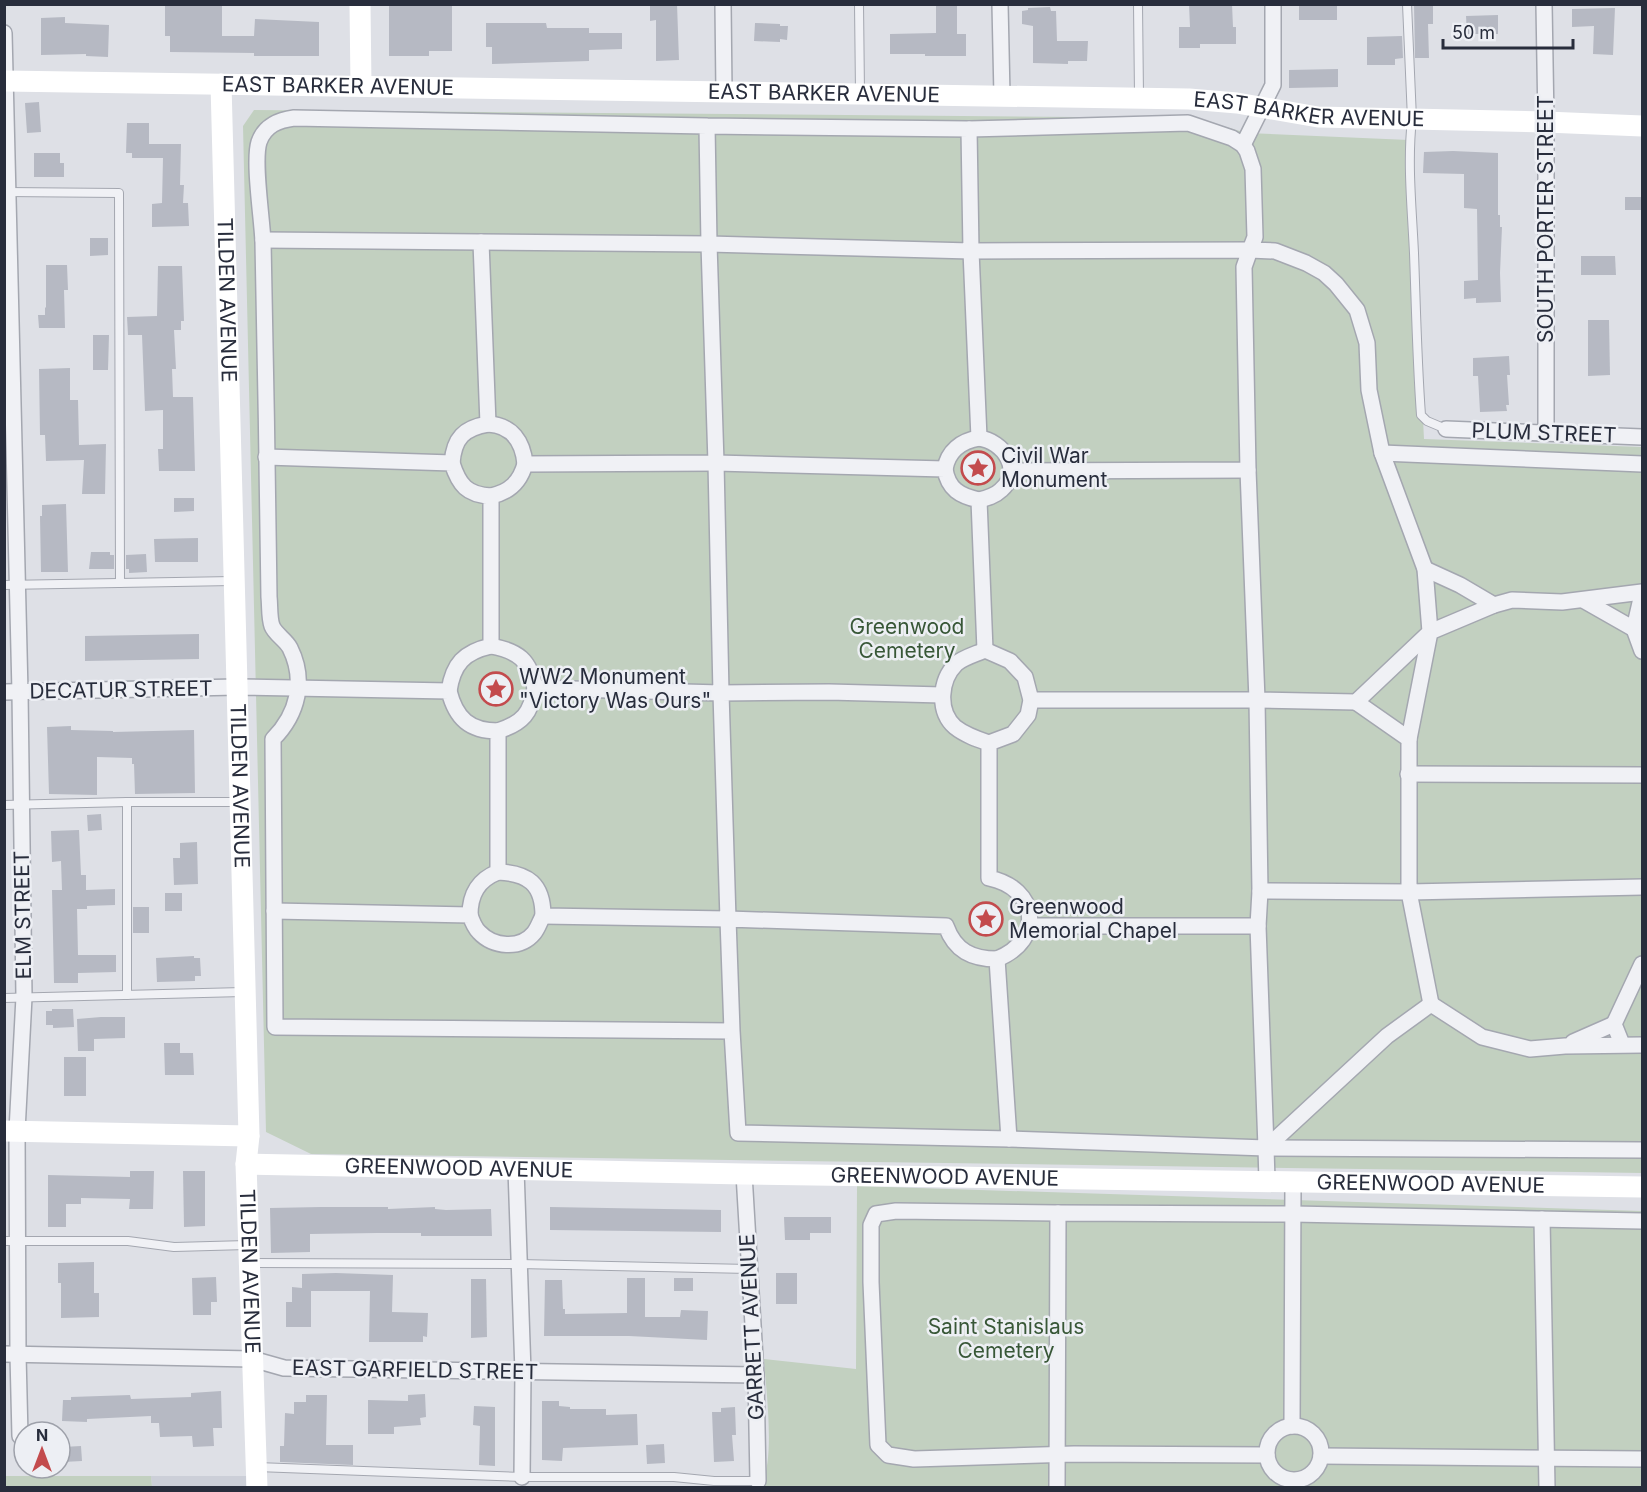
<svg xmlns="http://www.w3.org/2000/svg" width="1647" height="1492" viewBox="0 0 1647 1492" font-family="Inter,sans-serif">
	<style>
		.built { fill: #cccfd8 }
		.green { fill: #c2d0c0 }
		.building { fill: #b6b9c3 }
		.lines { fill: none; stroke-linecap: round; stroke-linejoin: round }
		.lane-casing { stroke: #a4a7b0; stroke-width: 10 }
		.street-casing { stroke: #a4a7b0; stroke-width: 18 }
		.lane { stroke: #f0f1f5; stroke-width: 8 }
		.street { stroke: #f0f1f5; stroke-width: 15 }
		.secondary { stroke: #fff; stroke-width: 21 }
		.labels { text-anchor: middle; stroke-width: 5; stroke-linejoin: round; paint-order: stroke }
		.street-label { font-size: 21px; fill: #282d3c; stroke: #edeff4 }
		.poi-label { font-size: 21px; fill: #282d3c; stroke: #edeff4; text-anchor: start }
		.park-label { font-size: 21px; fill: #385737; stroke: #edeff4 }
	</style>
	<rect width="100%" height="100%" fill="#dee0e6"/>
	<!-- built -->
	<path class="built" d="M151 1476H246V1487H152Z"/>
	<!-- green -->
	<g class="green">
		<path d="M254 110 1194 118 1247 133 1409 140 1424 439 1642 447V1173L311 1154 266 1132 243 126Z"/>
		<path d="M857 1186 1642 1211V1487L760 1488C776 1461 766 1391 764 1359L856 1369Z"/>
		<path d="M5 1476H151L152 1487H5Z"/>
	</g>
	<!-- building -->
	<g class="building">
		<path d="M165 4H222V36H254L255 19 319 22V56H254V53L170 52V36H165Z"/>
		<path d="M389 4H452V51H429V56H389Z"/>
		<path d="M650 4H677L679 60 656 61V20L650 21Z"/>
		<path d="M936 4H957V34H966V56H925V54H890V34L936 33Z"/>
		<path d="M1189 4H1232L1233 27H1236V44H1200V48H1179V27H1190Z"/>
		<rect x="1299" y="4" width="38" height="16"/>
		<path d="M1414 4H1433V24H1428L1429 58H1415Z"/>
		<path d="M1050 7 1051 11H1056L1057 41H1088L1087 61H1068V64L1033 63V26L1022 24V11L1028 10V8Z"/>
		<path d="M1615 8 1613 55 1593 54 1594 26 1572 27V9Z"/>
		<path d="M1498 15V34H1467L1466 16Z"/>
		<path d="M65 17V23L109 25 108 57 86 56V54L41 55V18Z"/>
		<path d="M486 23H546L547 28H589V33H622V49L589 50V61L492 64V47H486Z"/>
		<path d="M755 23 780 24V26H788L787 40 780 39V42L754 41Z"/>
		<path d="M1402 36 1403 58 1395 59V65H1367V37Z"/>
		<path d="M1338 69V87L1289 88V70Z"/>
		<path d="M39 102 41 132 27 133 25 103Z"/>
		<path d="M127 123H149V144H181L180 185H184L183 203H188L189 226 152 227V204L162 203 163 158H132V153H126Z"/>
		<path d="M1453 151 1498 153V215H1500V227H1502L1500 273 1501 302 1476 303V298L1464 299V281L1478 280 1477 209 1464 208V174L1423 173 1424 152Z"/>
		<path d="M34 153H60V163H64V177H34Z"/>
		<rect x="1625" y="197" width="17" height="13"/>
		<path d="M90 238H108V255L90 256Z"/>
		<path d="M1581 256H1615L1616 275H1581Z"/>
		<path d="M46 265H67L68 290H64L65 328H39L38 315H45V308L46 307Z"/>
		<path d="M158 266H182L184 321H181V330H174L176 369H172L173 397H193L195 471H159L158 449H163V410L145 411 142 335H128L127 317 157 316Z"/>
		<path d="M1588 320H1609L1610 375 1588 376Z"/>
		<path d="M93 335H109L108 370H93Z"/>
		<path d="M1509 356 1510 375H1507L1509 405H1506L1507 411 1480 412 1478 376H1473V358Z"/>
		<path d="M70 368V400H78L79 445 106 444 105 494H82L84 460 46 461 45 435H40L39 369Z"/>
		<path d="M174 498H194V511L174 512Z"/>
		<path d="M66 504 68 572H41L40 516H42V505Z"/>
		<path d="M198 538V562H155L154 539Z"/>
		<path d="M91 552H110V555H114V569H89Z"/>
		<path d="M146 554 147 572 129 573V569H126V555Z"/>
		<path d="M199 634V659L85 661V636Z"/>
		<path d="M71 726V730L113 731V732L194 730 195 793 135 794 134 764H132V758L97 757V795L49 794 47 727Z"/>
		<path d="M101 814 102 830 88 831 87 815Z"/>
		<path d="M79 830 81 875H86V890L115 889V905L87 906V909H77L78 955H116V972L78 973V983H54L52 890H62L61 861 52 862 51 831Z"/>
		<path d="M197 842 198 884 174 885 173 858H180V843Z"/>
		<rect x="165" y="893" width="17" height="18"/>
		<rect x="133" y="907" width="16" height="26"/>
		<path d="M194 956V958H200L201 976H195V981L157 982 156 958Z"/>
		<path d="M52 1009H73L74 1027 53 1028V1025H46V1011H52Z"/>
		<path d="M101 1017H125V1038L94 1039V1051H78L77 1019Z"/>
		<path d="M164 1043H180V1053H193L194 1075H165Z"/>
		<rect x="64" y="1057" width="22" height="39"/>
		<path d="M130 1171H154L153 1209H129L130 1199 81 1198V1204H66V1227H48V1175L130 1177Z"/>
		<path d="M183 1171H205V1226L184 1227Z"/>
		<path d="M321 1207H388V1209L435 1207V1209L446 1210 491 1209 492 1236H421V1233H377L310 1234V1252L271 1253 270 1208Z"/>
		<path d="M550 1207 721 1210V1232L550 1230Z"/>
		<path d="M784 1217H831V1233H810V1240H785Z"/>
		<path d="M94 1262V1293H99V1317L61 1318V1283H58V1263Z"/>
		<path d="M336 1273 393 1275 392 1312 428 1313 427 1337 423 1336V1342H369L370 1291H311V1327H286V1302H292V1287L302 1288V1274Z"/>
		<rect x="776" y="1273" width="21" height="31"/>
		<path d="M216 1277 217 1302H211V1315H193L192 1278Z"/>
		<path d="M627 1278H645V1317H680L681 1310 708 1311 707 1340 629 1336H544L545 1280H562L563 1309H565V1314L627 1313Z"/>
		<rect x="674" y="1278" width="19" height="13"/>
		<path d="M471 1279H486L487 1337 471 1338Z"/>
		<path d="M221 1391 222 1428H213L214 1446 193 1447 192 1436 160 1437 159 1423H151V1416L87 1419V1422L62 1421 63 1400H71V1397L130 1395 131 1399 191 1397V1393Z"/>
		<path d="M425 1394 426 1417 420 1418 421 1425 394 1427V1434H368V1400L408 1401V1395Z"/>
		<path d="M306 1395H327L326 1445H353V1465L280 1462V1446H284L285 1413 294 1414V1402H306Z"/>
		<path d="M542 1401H559V1406L570 1407V1409H606V1415L637 1414 638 1445 563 1448 562 1461 542 1460Z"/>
		<path d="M474 1406 495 1407V1466L479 1465 480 1426 473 1425Z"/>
		<path d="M735 1407 736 1435H732L734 1461 714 1462 712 1412H721V1408Z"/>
		<path d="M664 1444 665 1463 647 1464 646 1445Z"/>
		<path d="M81 1446 82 1461 63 1462V1447Z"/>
	</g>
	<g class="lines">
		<defs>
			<g id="lane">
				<path d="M859 4 860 93"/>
				<path d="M1138 4 1139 96"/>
				<path d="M1407 4 1412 119C1407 163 1412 209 1414 253 1416 308 1417 361 1421 415L1427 421 1446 429"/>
				<path d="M6 192 119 193 120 583"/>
				<path d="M4 585 233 581"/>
				<path d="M127 802V995"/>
				<path d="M4 805 127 802H239"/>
				<path d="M4 998 243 992"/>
				<path d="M4 1241H128L174 1247 247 1245"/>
				<path d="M250 1263 519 1264 749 1269"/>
				<path d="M257 1467 522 1477H674L714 1481H758"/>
			</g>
			<g id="street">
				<path d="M723 4 724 92"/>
				<path d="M1000 4 1002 96"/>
				<path d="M1544 4 1546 122V433"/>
				<path d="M4 33 20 692 24 997 17 1131 18 1355 20 1436"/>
				<path d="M707 126 969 129 971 251 709 244 707 126 294 118C279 120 265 125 259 142 253 161 262 218 263 242 266 360 267 479 269 597 270 605 269 618 272 626 275 634 286 640 290 648 306 680 298 714 273 739L275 1027 732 1031 738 1133 1009 1139 997 959C972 959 955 951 946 926L728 919 732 1031"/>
				<path d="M969 129 1188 123 1232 138 1243 145 1247 151 1253 169 1255 237 1250 250 1275 251 1306 263 1324 273 1336 284 1357 310 1367 343 1369 390 1382 453 1425 569 1430 632 1356 702 1257 700 1248 470"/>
				<path d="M1243 145 1273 85V4"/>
				<path d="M263 240 481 242 488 424C464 428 454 438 452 463"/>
				<path d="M481 242 709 244 716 463 525 464C520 482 510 492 491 496"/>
				<path d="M488 424C512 425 523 442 525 464"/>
				<path d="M1446 429 1642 437"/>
				<path d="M979 438C1003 441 1024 470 1001 490 995 496 987 498 979 500"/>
				<path d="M1382 453 1642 464"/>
				<path d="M266 457 452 463C459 485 467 495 491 496V646C464 652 453 664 449 691"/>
				<path d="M945 469C948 451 961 441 979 438L971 251 1250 250 1244 267 1248 470 1011 471"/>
				<path d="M1425 569 1460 585 1494 605"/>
				<path d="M1642 594 1634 629 1642 651"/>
				<path d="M1583 600 1634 629"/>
				<path d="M491 646C518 651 530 660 535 688L721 693 716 463 945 469C948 489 960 496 979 500L985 650"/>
				<path d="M4 692 237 687 449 691C456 719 470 731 498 731V872C478 880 470 894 470 915"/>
				<path d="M1356 702 1409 739V892L1642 887"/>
				<path d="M498 731C523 723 531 713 535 688"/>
				<path d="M1409 739 1430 632 1494 605 1512 600 1562 602 1642 592"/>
				<path d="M989 743C977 739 965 735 955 727 937 711 940 680 956 664 962 658 976 654 985 650L1010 661 1025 677 1031 700 1028 715 1013 734 989 743V878C1038 888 1045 940 997 959"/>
				<path d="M1408 774 1642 775"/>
				<path d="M498 872C528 873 543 884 543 916L728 919 721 693 829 692 942 695"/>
				<path d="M1260 891 1409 892 1431 1004"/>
				<path d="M274 911 470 915C472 921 475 928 479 932 493 947 520 950 534 933 538 928 540 921 543 916"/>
				<path d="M1029 926H1258L1260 891 1257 700H1031"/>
				<path d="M1573 1042 1614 1024"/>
				<path d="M1622 1044 1614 1024 1642 964"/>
				<path d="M1009 1139 1266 1148 1258 926"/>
				<path d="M1266 1148 1642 1150"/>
				<path d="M516 1169 523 1372 522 1477"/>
				<path d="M744 1174 756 1375 758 1481"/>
				<path d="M1267 1181 1266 1148 1387 1036 1431 1004 1482 1037 1530 1049 1565 1046 1642 1045"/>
				<path d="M1058 1213 896 1211 876 1214 871 1225V1282L878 1445 888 1455 914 1459 1074 1454 1267 1455"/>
				<path d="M1542 1219 1547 1488"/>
				<path d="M4 1354 252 1359 284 1368 756 1375"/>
				<path d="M1292 1426 1293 1182"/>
				<circle cx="1294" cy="1453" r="27"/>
				<path d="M1321 1456 1642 1459"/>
				<path d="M1057 1488 1058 1213 1293 1214 1642 1221"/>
			</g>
		</defs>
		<!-- lane casing -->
		<use href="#lane" class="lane-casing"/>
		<!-- street casing -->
		<use href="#street" class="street-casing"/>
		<!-- lane -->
		<use href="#lane" class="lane"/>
		<!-- street -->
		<use href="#street" class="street"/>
		<!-- secondary -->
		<g class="secondary">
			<path d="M360 4 361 86"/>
			<path id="s1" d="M4 81 1189 99 1237 103 1318 117 1546 122 1642 126"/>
			<path id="s2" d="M221 84 249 1136 246 1164 257 1488"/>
			<path d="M4 1131 249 1136"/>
			<path id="s3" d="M246 1164 744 1174 1642 1187"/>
		</g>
	</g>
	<!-- icons -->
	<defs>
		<symbol id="sight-ring" viewBox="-11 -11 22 22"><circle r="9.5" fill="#edeff4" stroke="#c34b4d" stroke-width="1.5"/><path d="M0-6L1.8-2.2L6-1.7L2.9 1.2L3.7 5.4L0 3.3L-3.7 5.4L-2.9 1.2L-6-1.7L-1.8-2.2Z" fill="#c34b4d"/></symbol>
	</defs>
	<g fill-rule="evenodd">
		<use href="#sight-ring" x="959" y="449" width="38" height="38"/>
		<use href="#sight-ring" x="477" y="670" width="38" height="38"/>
		<use href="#sight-ring" x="967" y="900" width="38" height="38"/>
	</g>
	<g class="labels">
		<!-- street labels -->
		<g class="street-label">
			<text dy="7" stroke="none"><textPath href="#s1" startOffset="334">EAST BARKER AVENUE</textPath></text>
			<text dy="7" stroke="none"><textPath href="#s1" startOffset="820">EAST BARKER AVENUE</textPath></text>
			<text dy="7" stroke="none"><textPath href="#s1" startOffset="1306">EAST BARKER AVENUE</textPath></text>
			<text transform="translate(1546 219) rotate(-90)" y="7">SOUTH PORTER STREET</text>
			<text dy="7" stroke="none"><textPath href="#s2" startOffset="216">TILDEN AVENUE</textPath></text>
			<text transform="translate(1544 433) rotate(2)" y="7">PLUM STREET</text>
			<text transform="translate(121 690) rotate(-1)" y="7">DECATUR STREET</text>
			<text dy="7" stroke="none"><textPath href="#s2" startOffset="702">TILDEN AVENUE</textPath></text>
			<text transform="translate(23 915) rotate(-91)" y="7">ELM STREET</text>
			<text dy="7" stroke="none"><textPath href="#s3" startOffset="213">GREENWOOD AVENUE</textPath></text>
			<text dy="7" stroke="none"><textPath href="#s3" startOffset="699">GREENWOOD AVENUE</textPath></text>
			<text dy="7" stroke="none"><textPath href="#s3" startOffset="1185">GREENWOOD AVENUE</textPath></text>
			<text dy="7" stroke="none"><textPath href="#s2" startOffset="1188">TILDEN AVENUE</textPath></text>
			<text transform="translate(752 1327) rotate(-93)" y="7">GARRETT AVENUE</text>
			<text transform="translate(415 1370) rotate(1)" y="7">EAST GARFIELD STREET</text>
		</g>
		<!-- poi labels -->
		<g class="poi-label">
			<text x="1001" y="463">Civil War<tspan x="1001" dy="24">Monument</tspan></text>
			<text x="519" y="684">WW2 Monument<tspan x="519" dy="24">"Victory Was Ours"</tspan></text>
			<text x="1009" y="914">Greenwood<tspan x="1009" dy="24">Memorial Chapel</tspan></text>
		</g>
		<!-- park labels -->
		<g class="park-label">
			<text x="907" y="634">Greenwood<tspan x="907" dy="24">Cemetery</tspan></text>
			<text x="1006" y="1334">Saint Stanislaus<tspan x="1006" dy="24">Cemetery</tspan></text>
		</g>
	</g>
	<!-- border -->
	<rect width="1647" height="1492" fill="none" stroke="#282d3c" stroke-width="12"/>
	<!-- north arrow -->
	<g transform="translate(42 1450)"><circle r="28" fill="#edeff4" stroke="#9ea1aa" stroke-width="1.5"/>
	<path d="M0-4.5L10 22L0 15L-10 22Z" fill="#c34b4d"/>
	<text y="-9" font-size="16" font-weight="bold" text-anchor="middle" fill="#282d3c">N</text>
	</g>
	<!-- scale -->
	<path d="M1443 39v9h130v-9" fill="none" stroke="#282d3c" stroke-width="3"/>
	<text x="1452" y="39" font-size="18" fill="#282d3c" stroke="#edeff4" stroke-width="4.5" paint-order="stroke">50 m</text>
</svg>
